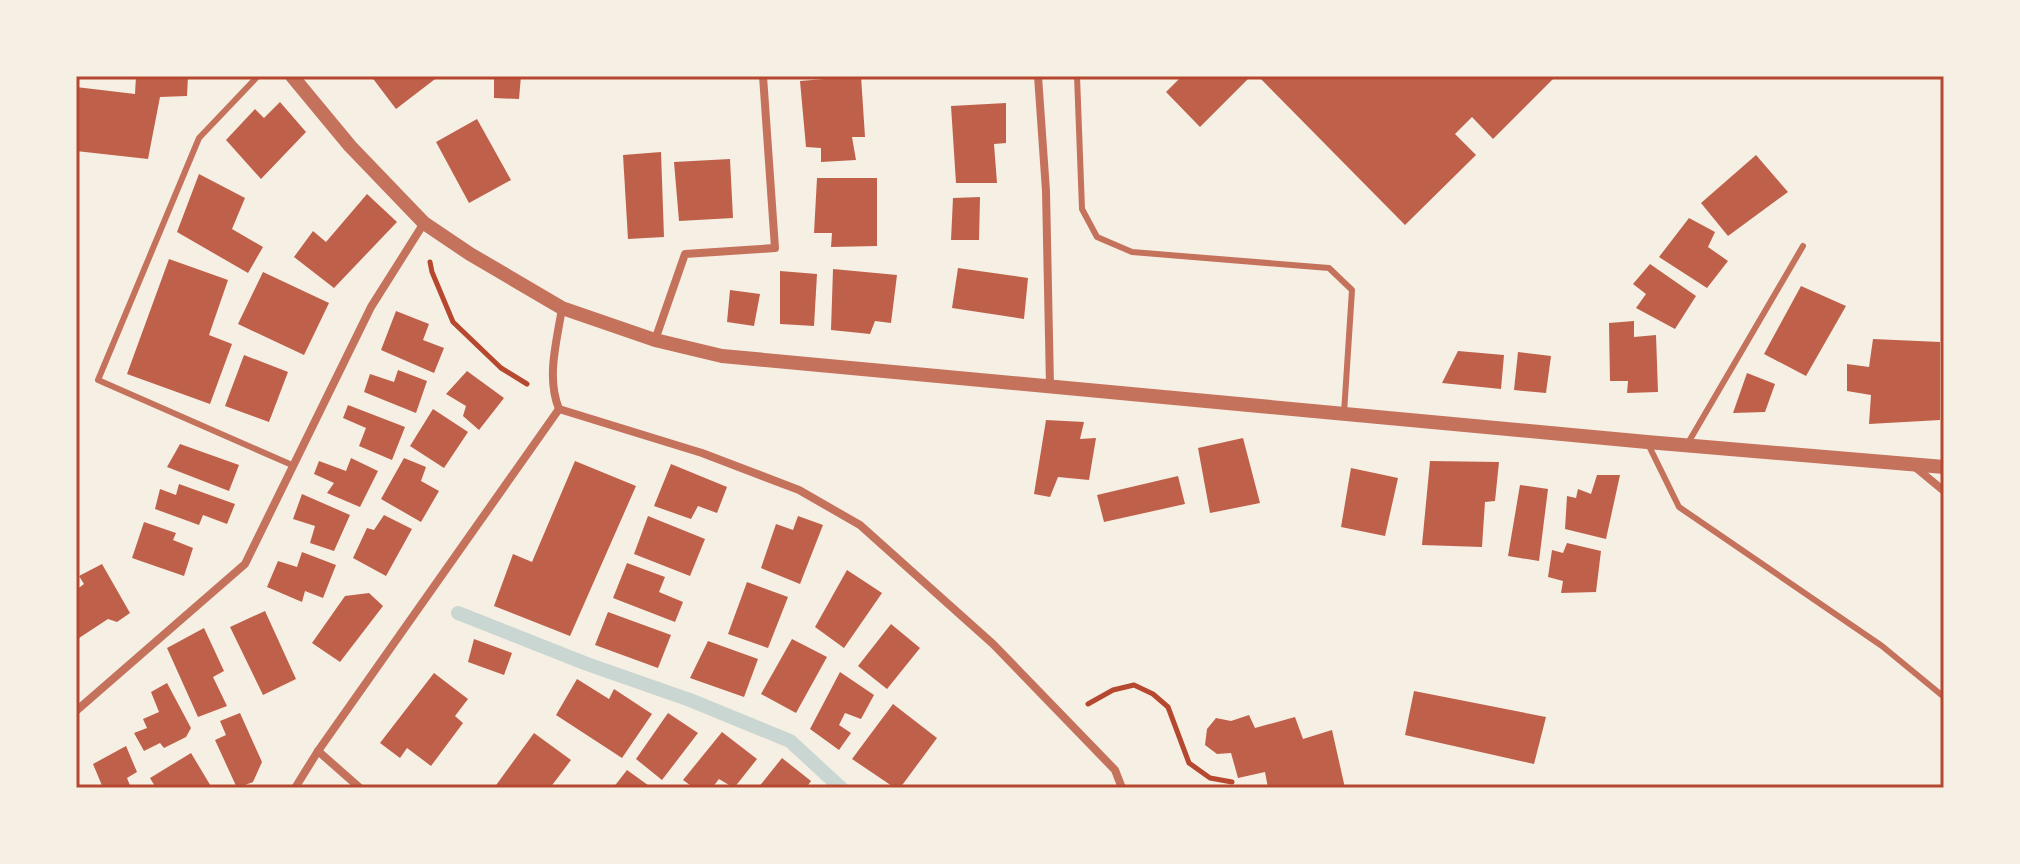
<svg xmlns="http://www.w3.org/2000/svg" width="2020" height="864" viewBox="0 0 2020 864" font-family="Montserrat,sans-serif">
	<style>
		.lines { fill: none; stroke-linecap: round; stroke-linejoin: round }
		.stream { stroke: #c9d6d2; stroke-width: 14 }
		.building { fill: #bf614a }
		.path { stroke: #b5482f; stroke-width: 5 }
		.service { stroke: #c5725c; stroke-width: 6 }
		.minor { stroke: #c5725c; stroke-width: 8 }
		.tertiary { stroke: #c5725c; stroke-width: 14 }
		.neatline { fill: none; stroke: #b5482f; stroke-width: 3 }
	</style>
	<rect width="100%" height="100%" fill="#f6efe4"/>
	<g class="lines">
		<!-- stream -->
		<path class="stream" d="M458 613 587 664 690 700 790 741 841 788"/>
	</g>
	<!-- building -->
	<g class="building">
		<path d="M136 76H188L187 96 160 97 148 159 76 151V87L135 94Z"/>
		<path d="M371 76H439L396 109Z"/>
		<path d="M494 76H521L519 99 494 98Z"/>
		<path d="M861 76 865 137H852L856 160 821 162V148L806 147 800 81Z"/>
		<path d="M1182 76H1251L1200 127 1166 92Z"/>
		<path d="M1258 76H1556L1493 139 1472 117 1455 134 1476 155 1405 225Z"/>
		<path d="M280 102 306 132 261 179 226 140 255 109 264 118Z"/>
		<path d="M1006 103V143L994 144 997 183H956L951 106Z"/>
		<path d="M477 119 511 180 469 203 436 142Z"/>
		<path d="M661 152 664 237 628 239 623 155Z"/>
		<path d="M1756 155 1788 192 1728 236 1701 203Z"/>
		<path d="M730 159 733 218 679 221 674 162Z"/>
		<path d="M199 174 245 198 232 229 263 247 248 273 177 232Z"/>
		<path d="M817 178H877V246L831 247 832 233H814Z"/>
		<path d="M367 194 397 222 334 288 294 257 313 231 326 242Z"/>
		<path d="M980 197 979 240H951L953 198Z"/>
		<path d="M1689 218 1715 232 1708 247 1728 261 1707 288 1659 257Z"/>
		<path d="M169 259 228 280 209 335 232 344 210 404 127 374Z"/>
		<path d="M1650 264 1696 296 1675 329 1636 308 1646 294 1633 284Z"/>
		<path d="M958 268 1028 278 1024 319 952 308Z"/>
		<path d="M833 269 897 275 891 323 875 321 870 334 831 330Z"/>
		<path d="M780 271 817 274 814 326 780 324Z"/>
		<path d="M263 272 329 303 304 355 238 324Z"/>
		<path d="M1801 286 1846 306 1806 376 1764 354Z"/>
		<path d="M730 290 760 294 754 326 727 322Z"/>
		<path d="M396 311 429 324 423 340 444 348 434 373 381 350Z"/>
		<path d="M1634 321V337L1656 335 1658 392 1627 393 1628 381H1610L1609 323Z"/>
		<path d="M1873 339 1940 342V420L1869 424 1871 395 1847 391V364L1869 367Z"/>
		<path d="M1458 351 1504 355 1501 389 1442 383Z"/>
		<path d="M1518 352 1551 356 1546 393 1514 390Z"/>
		<path d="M244 355 288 372 269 422 225 406Z"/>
		<path d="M398 370 427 381 416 413 364 392 370 374 394 382Z"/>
		<path d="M467 371 504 398 479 430 463 416 466 406 446 394Z"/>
		<path d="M1747 373 1775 384 1765 412 1733 413Z"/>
		<path d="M348 405 405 427 392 460 359 446 366 428 343 418Z"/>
		<path d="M433 409 468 432 444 468 410 446Z"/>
		<path d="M1046 420 1084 422 1080 439 1096 438 1089 480 1058 477 1050 497 1034 494Z"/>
		<path d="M1243 438 1260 503 1210 513 1198 448Z"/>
		<path d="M180 444 239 465 229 491 167 467Z"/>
		<path d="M351 458 378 471 360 507 327 493 334 483 314 474 319 461 346 471Z"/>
		<path d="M404 458 426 467 421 481 439 491 421 522 381 499Z"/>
		<path d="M575 461 636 486 570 636 494 606 513 554 532 562Z"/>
		<path d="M1430 461 1499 462 1495 501 1485 502 1482 547 1422 545Z"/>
		<path d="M671 464 727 487 717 513 698 506 691 519 654 506Z"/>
		<path d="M1351 468 1398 478 1385 536 1341 527Z"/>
		<path d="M1597 475H1620L1606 539 1565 529 1567 496 1576 498 1578 489 1591 494Z"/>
		<path d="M1178 476 1185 504 1104 522 1097 495Z"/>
		<path d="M179 484 235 504 227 524 203 515 199 525 155 509 160 489 176 495Z"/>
		<path d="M1520 485 1548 489 1539 561 1508 556Z"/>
		<path d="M302 494 350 515 334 551 310 543 315 526 293 519Z"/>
		<path d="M384 515 412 529 386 576 353 558 367 528 374 530Z"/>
		<path d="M648 516 705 539 690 576 634 554Z"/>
		<path d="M798 516 823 525 800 584 761 568 776 524 793 530Z"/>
		<path d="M144 522 176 533 173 540 193 548 184 576 132 558Z"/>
		<path d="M1567 543 1601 551 1596 592 1561 593 1563 581 1548 577 1552 550 1563 553Z"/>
		<path d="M302 552 336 565 323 598 305 591 302 602 267 587 278 561 297 567Z"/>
		<path d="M627 563 665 577 659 592 683 602 675 622 613 598Z"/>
		<path d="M102 564 130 613 117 622 108 619 76 640V590L84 584 79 576Z"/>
		<path d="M847 570 882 593 844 648 815 627Z"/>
		<path d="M747 582 788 597 768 648 728 634Z"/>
		<path d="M369 593 383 606 340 662 312 643 345 596Z"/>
		<path d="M265 611 296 679 263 695 230 627Z"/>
		<path d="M608 612 671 635 658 668 595 645Z"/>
		<path d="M891 624 920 648 887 689 858 666Z"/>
		<path d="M204 628 224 671 213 677 227 706 198 717 167 648Z"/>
		<path d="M474 639 512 653 504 675 468 662Z"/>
		<path d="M792 639 827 657 796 713 761 694Z"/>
		<path d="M708 641 758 659 744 697 690 678Z"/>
		<path d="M840 672 874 695 861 719 845 713 839 725 851 733 839 750 810 729Z"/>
		<path d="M434 673 468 699 455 716 463 723 431 766 407 748 400 758 380 743Z"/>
		<path d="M577 679 609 699 614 689 652 714 622 758 556 715Z"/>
		<path d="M167 683 191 728 186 737 164 748 160 743 144 751 134 733 147 728 143 719 159 712 151 692Z"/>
		<path d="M1414 691 1546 717 1534 764 1405 735Z"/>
		<path d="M893 704 937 738 900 788H895L852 759Z"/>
		<path d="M240 713 262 762 253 782 237 788 215 740 226 735 220 721Z"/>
		<path d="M668 713 698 733 662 780 636 759Z"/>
		<path d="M1249 715 1255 728 1295 717 1303 739 1332 730 1345 788H1268L1265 772 1238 778 1231 753 1217 754 1205 745 1207 729 1216 718 1231 721Z"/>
		<path d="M722 732 757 759 734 788 719 779 712 788H694L683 780Z"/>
		<path d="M534 733 571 760 550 788H494Z"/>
		<path d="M126 746 137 772 127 778 131 788H103L93 764Z"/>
		<path d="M191 753 212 788H156L150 778Z"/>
		<path d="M782 758 811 781 806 788H758Z"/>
		<path d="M627 770 652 788H613Z"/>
	</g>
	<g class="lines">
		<!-- path -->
		<g class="path">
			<path d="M430 262 432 272 453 322 501 368 527 384"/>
			<path d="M1088 704 1113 690 1134 685 1153 694 1168 707 1189 763 1210 778 1232 782"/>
		</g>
		<!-- service -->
		<g class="service">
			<path d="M258 76 199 138 98 380 292 465"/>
			<path d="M1077 76 1082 209 1097 237 1132 252 1329 268 1352 290 1344 413"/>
			<path d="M1688 443 1803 246"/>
			<path d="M1648 444 1679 507 1882 646 1944 697"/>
		</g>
		<!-- minor -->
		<g class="minor">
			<path d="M1038 76 1046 191 1050 386"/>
			<path d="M562 308C557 341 546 377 559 409L702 453 799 490 860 525 993 644 1115 770 1122 788"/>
			<path d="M655 340 685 254 775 248 763 76"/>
			<path d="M1915 467 1944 491"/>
			<path d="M76 711 245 564 371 307 424 223"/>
			<path d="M318 751 360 788"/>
			<path d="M295 788 318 751 559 409"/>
		</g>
		<!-- tertiary -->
		<path class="tertiary" d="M292 76 350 146 424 223 470 254 562 308 655 340 722 356 1647 442 1944 467"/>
	</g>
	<!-- border -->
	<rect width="2020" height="864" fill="none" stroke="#f6efe4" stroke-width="156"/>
	<rect x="78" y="78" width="1864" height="708" class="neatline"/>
</svg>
